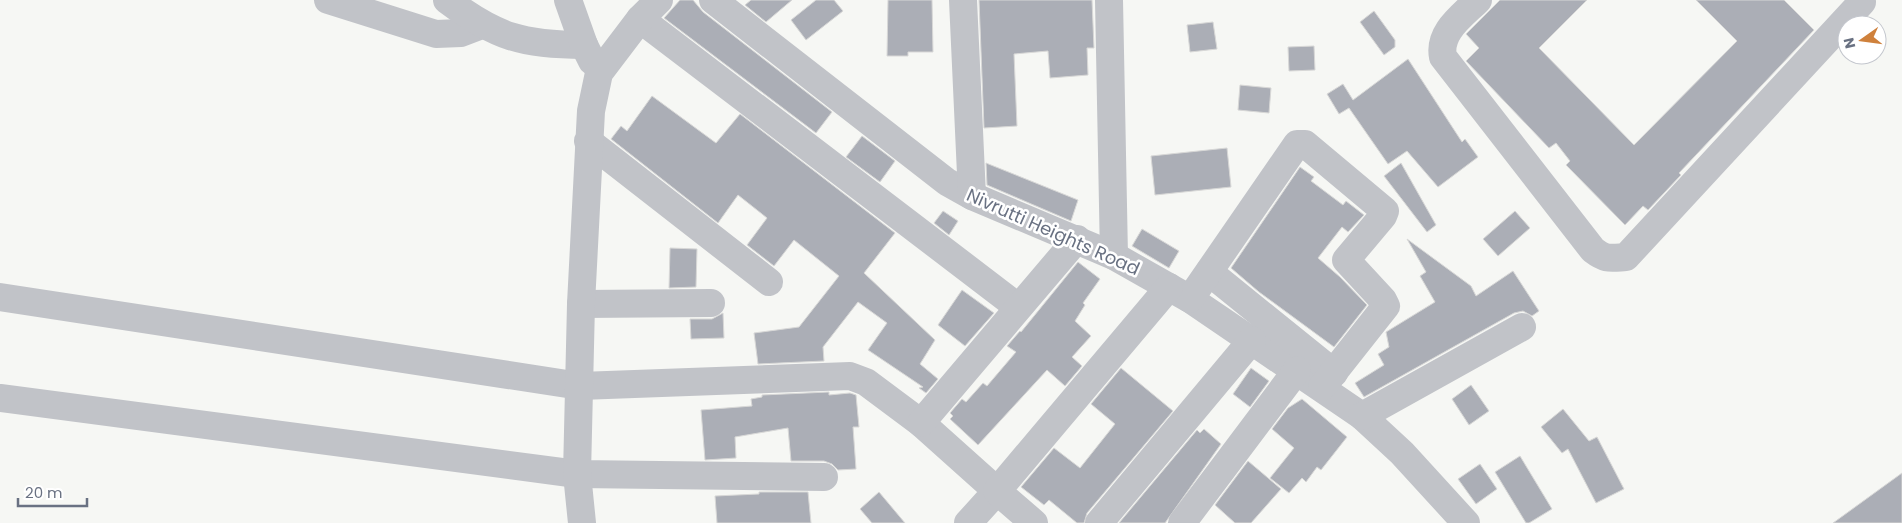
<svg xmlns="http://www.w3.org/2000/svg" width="1902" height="523" viewBox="0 0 1902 523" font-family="Poppins,sans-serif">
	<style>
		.building { fill: #abaeb6; stroke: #d8d8d7 }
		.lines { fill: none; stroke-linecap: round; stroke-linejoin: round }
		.minor { stroke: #c1c3c8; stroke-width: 28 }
		.labels { text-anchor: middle; stroke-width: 5; stroke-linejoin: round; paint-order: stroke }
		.street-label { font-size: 18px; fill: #697182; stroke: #fff }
	</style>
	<rect width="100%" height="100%" fill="#f6f7f4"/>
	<!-- building -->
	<g class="building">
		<path d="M680 0H693L703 12 832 112 816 133 664 18Z"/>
		<path d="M751 0H792L766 22 745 5Z"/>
		<path d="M816 0H834L843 11 806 40 791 20Z"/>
		<path d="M888 0H932L933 52H908V56H887Z"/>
		<path d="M979 0H1092L1094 48H1087L1088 75 1050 78 1048 51 1014 54 1017 126 984 128Z"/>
		<path d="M1500 0H1587L1539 48 1634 145 1737 41 1696 0H1784L1814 30 1679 173 1681 175 1648 210 1643 206 1625 225 1566 165 1570 161 1556 143 1549 148 1466 61 1479 48 1466 34Z"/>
		<path d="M1374 11 1395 40V47L1384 55 1360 22Z"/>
		<path d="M1213 22 1217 49 1190 52 1187 25Z"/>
		<path d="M1314 46 1315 70 1289 71 1288 47Z"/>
		<path d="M1408 59 1462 142 1465 139 1478 157 1438 187 1407 151 1388 164 1349 108 1339 114 1327 94 1343 84 1353 100Z"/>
		<path d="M1240 85 1271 88 1269 113 1238 110Z"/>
		<path d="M652 96 716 143 740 114 895 233 864 273 935 340 920 364 938 379 926 393 919 388 923 387 868 350 887 323 858 302 823 347 824 361 758 364 754 333 799 327 839 276 794 240 774 266 747 245 767 218 738 195 718 223 611 139 621 126 627 131Z"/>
		<path d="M862 136 895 161 880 182 846 157Z"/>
		<path d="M1227 148 1231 187 1155 195 1151 156Z"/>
		<path d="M986 163 1078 200 1071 221 987 185Z"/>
		<path d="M1401 163 1436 225 1427 232 1384 176Z"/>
		<path d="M1300 167 1314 177 1311 181 1343 205 1346 201 1364 215 1348 232 1342 227 1318 258 1340 277 1367 305 1334 347 1259 292 1231 268Z"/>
		<path d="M943 211 958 221 949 235 934 223Z"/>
		<path d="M1515 211 1530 228 1498 256 1483 239Z"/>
		<path d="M1142 229 1179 251 1169 268 1132 246Z"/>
		<path d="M1407 239 1471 286 1476 296 1513 271 1539 311 1532 316 1523 311 1514 313 1364 397 1355 383 1384 365 1378 354 1389 347 1386 332 1435 302 1420 276 1426 272Z"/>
		<path d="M670 248 697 249 696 287 669 288Z"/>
		<path d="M1078 262 1100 279 1083 303 1085 305 1075 321 1091 336 1072 357 1082 366 1065 386 1047 370 978 445 950 419 953 416 950 413 962 399 966 402 983 383 987 386 1016 352 1007 346 1020 331 1021 332Z"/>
		<path d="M962 290 994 313 965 346 938 325Z"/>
		<path d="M723 313 724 338 691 339 690 319H712Z"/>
		<path d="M1121 368 1173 411 1087 513 1084 523H1077L1049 500 1044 505 1021 487 1054 448 1080 468 1115 424 1091 404Z"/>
		<path d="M1251 368 1269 381 1250 407 1233 394Z"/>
		<path d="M1471 385 1489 411 1469 425 1452 399Z"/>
		<path d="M829 392V395L850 393 856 395 859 427H853L856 469 838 470 832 464 824 461H791L788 428 735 437 736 458 705 460 701 410 752 406 751 399 762 397V395Z"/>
		<path d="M1302 399 1347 437 1321 470 1317 467 1306 482 1302 478 1289 493 1270 478 1294 448 1272 429 1288 408Z"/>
		<path d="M1563 409 1589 441 1597 437 1624 489 1596 503 1568 449 1562 453 1541 427Z"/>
		<path d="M1204 429 1221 444 1165 523H1119L1197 430 1200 433Z"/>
		<path d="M1520 456 1552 509 1529 523H1526L1495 472Z"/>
		<path d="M1248 461 1281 489 1251 523H1235L1215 505Z"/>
		<path d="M1480 464 1497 489 1476 504 1458 479Z"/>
		<path d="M1902 473V523H1833Z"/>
		<path d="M759 492H808L811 523H717L715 496 759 494Z"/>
		<path d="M879 492 905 523H872L860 509Z"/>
	</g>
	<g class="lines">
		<!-- minor -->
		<g class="minor">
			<path d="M328 0 436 34 461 33 482 25"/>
			<path d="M447 0C496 37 523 45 584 45"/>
			<path d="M568 0 584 45 592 61"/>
			<path d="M713 0 947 182 972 196 1114 256 1190 299 1362 416 1402 453 1466 523"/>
			<path d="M963 0 972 196"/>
			<path d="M1109 0 1114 256"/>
			<path d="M1478 0C1462 16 1438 32 1443 57L1593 250C1606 260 1610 258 1626 257L1862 2"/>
			<path d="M640 19 1018 307"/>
			<path d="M588 141 769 282"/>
			<path d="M1209 272 1334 373"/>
			<path d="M0 297 580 386 850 376 866 382 921 423 997 491 968 523"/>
			<path d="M1190 299 1297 144H1305L1385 211 1383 216 1346 260 1383 300 1386 306 1322 387"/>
			<path d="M581 304 711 303"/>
			<path d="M0 398 577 474 824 477"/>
			<path d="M1362 416 1522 327"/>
			<path d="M921 423 1077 239"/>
			<path d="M582 523 577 474 581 304 591 111 599 73 640 19 659 0"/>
			<path d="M1034 523 997 491 1169 287"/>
			<path d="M1099 523 1252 340"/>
			<path d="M1182 523 1297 370"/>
		</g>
	</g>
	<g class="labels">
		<!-- street labels -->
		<g class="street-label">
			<text transform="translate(1053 232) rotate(24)" y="6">Nivrutti Heights Road</text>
		</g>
	</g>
	<!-- north arrow -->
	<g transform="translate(1862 40) rotate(256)"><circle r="24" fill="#ffffff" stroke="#c3c6cd"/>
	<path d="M0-4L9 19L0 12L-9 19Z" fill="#cf813c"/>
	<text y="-8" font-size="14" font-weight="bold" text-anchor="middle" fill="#697182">N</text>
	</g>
	<!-- scale -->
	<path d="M18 498v8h69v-8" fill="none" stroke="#697182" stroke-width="2.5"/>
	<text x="25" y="498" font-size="15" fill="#697182" stroke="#ffffff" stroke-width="4" paint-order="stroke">20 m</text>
</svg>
